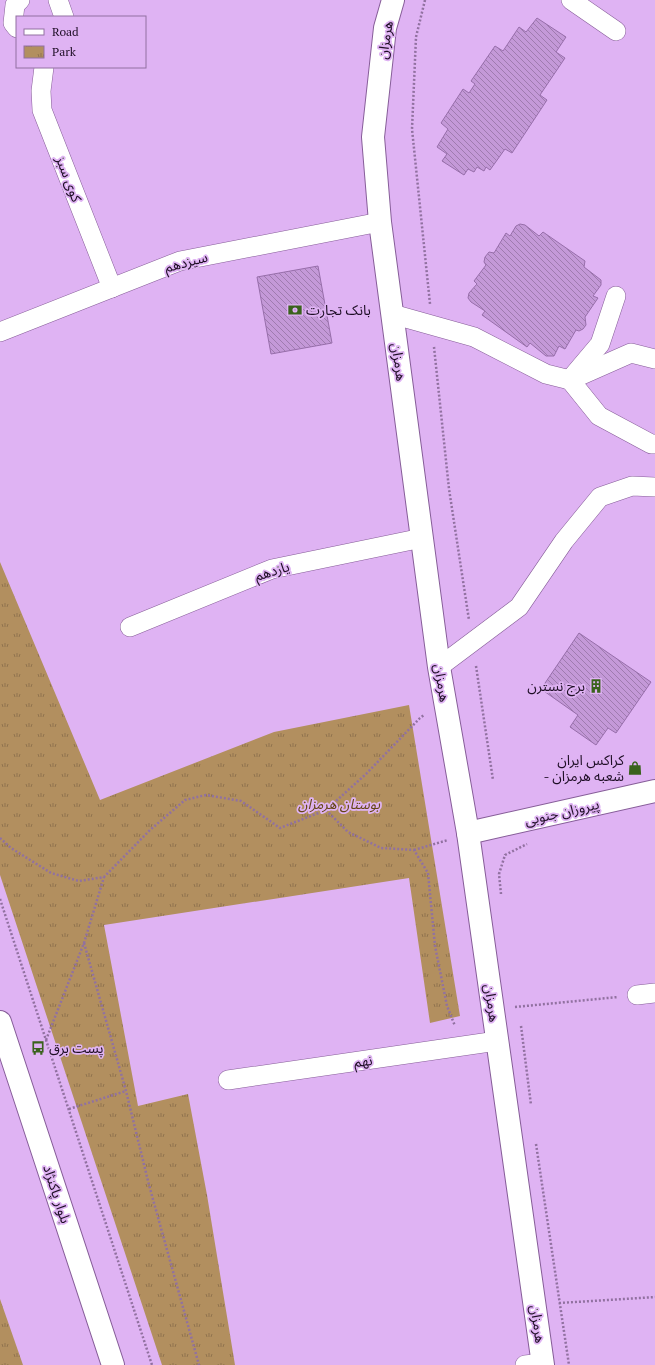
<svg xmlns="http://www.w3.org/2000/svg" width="655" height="1365" viewBox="0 0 655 1365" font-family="'PT Serif','Noto Sans Arabic',serif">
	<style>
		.park { fill: url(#park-tufts) }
		.building { fill: url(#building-back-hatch); stroke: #976eaa }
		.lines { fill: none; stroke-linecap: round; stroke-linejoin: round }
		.minor-casing { stroke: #865d98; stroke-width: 20 }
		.tertiary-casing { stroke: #865d98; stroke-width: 24 }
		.secondary-casing { stroke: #865d98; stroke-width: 24 }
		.path { stroke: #9171a0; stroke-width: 2.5; stroke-dasharray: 2 2; stroke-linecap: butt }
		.minor { stroke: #fff; stroke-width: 19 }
		.tertiary { stroke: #fff; stroke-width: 22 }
		.secondary { stroke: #fff; stroke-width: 22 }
		.labels { text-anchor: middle; stroke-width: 3.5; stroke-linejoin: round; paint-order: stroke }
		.street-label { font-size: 14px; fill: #1e0e25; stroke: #dfb3f3 }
		.poi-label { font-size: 14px; fill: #1e0e25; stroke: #dfb3f3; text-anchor: start }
		.park-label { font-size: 14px; font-style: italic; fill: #644616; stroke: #dfb3f3 }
	</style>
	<defs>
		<pattern id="park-tufts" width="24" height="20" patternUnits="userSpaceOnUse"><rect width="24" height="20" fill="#b28f5f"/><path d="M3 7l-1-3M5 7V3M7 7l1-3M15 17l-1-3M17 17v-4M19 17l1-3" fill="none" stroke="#90734e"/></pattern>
		<pattern id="building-back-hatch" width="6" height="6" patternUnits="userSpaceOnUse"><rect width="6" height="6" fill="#c499d8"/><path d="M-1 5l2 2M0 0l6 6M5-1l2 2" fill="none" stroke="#9f7baf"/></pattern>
	</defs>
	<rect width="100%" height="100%" fill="#dfb3f3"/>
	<!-- park -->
	<g class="park">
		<path d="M0 562 100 800 274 732 409 705 460 1016 430 1023 409 878 104 925 138 1106 188 1094 207 1195 235 1365H162L0 875Z"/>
		<path d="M0 1299 23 1365H0Z"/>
	</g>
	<!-- building -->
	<g class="building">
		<path d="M537 18 566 37 556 52 565 58 540 95 547 100 512 153 505 149 490 170 486 167 484 171 477 167 474 172 468 169 464 175 442 161 447 154 437 147 448 129 441 123 463 89 469 93 475 84 471 81 495 46 503 51 519 27 526 32Z"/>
		<path d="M520 224 525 225 539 236 543 232 585 261 584 267 601 280V285L593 296 598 298 585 317 586 325 583 329 579 331 576 330 565 349 559 346 554 356H546L530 343 527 347 482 315 485 311 471 302 468 298 469 293 477 284 474 281 486 265 484 262 485 257 489 252 494 253 506 233 510 236 516 226Z"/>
		<path d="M318 266 332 343 271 354 257 277Z"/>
		<path d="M579 633 651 682 616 733 608 728 596 745 570 727 578 715 541 689Z"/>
	</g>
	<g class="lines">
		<defs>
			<g id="minor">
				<path d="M58 0 64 17"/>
				<path d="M571 0 616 31"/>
				<path d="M17 28 13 23 15 5 20 0"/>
				<path d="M44 67 41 91 42 110 112 288"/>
				<path d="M392 314 474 337 546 374 570 380 631 353 655 359"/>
				<path d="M0 332 180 261 380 222"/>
				<path d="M573 376 600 344 616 296"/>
				<path d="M570 380 599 416 651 444H655"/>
				<path d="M130 627 272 569 422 538"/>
				<path d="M439 667 519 607 564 541 600 497 632 486 655 487"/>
				<path d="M637 995 655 993"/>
				<path d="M228 1080 497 1041"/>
				<path d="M525 1365 543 1363"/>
			</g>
			<g id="tertiary">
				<path d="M393 0 385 28 373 137 380 222 439 667 468 833 543 1365"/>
				<path d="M468 833 655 791"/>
			</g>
			<path id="secondary" d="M0 1022 113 1365"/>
		</defs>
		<!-- minor casing -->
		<use href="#minor" class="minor-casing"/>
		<!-- tertiary casing -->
		<use href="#tertiary" class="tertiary-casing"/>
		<!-- secondary casing -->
		<use href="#secondary" class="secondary-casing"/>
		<!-- path -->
		<g class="path">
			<path d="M425 0 416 37 412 129 430 304"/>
			<path d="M434 347 449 489 469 620"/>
			<path d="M476 666 493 780"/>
			<path d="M326 810 348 832 381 848 414 850 428 873 435 946 447 1006 455 1026"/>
			<path d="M0 838 11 848 51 873 79 881 104 877 150 830 185 800 206 795 241 801 280 828 326 810 366 774 420 718 424 715"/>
			<path d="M414 850 448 840"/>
			<path d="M501 894 499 874 505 855 527 844"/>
			<path d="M0 899 152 1365"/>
			<path d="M84 943 126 1091 149 1185 199 1365"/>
			<path d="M515 1007 618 997"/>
			<path d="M521 1026 531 1105"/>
			<path d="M46 1040 84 943 104 877"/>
			<path d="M69 1109 126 1091"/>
			<path d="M536 1144 569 1365"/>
			<path d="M559 1303 655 1297"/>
		</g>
		<!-- minor -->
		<use href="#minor" class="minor"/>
		<!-- tertiary -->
		<use href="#tertiary" class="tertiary"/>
		<!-- secondary -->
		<use href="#secondary" class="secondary"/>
	</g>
	<!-- icons -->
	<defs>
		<symbol id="bank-bare" viewBox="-9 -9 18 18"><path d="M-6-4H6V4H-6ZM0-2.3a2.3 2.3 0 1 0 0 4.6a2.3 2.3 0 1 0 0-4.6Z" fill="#3a621d" stroke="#dfb3f3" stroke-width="2.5" paint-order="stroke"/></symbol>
		<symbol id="building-bare" viewBox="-9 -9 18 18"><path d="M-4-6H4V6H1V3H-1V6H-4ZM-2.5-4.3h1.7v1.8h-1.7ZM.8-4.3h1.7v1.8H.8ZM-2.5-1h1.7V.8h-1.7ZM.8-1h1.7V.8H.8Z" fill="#3a621d" stroke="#dfb3f3" stroke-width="2.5" paint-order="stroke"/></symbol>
		<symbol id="shop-bare" viewBox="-9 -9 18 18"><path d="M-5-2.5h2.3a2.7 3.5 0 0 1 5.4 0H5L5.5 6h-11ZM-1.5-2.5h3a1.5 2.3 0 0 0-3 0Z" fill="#3a621d" stroke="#dfb3f3" stroke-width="2.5" paint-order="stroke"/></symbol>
		<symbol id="bus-bare" viewBox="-9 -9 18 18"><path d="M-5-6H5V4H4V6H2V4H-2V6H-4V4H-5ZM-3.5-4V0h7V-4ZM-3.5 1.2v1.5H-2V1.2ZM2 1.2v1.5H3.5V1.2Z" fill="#3a621d" stroke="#dfb3f3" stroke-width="2.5" paint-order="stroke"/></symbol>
	</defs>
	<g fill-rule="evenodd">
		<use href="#bank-bare" x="285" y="300" width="20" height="20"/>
		<use href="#building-bare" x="586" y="676" width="20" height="20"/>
		<use href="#shop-bare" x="625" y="758" width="20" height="20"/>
		<use href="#bus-bare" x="28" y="1038" width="20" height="20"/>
	</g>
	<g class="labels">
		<!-- street labels -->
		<g class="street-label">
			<text transform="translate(385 40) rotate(-81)" y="5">هرمزان</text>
			<text transform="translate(69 179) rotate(69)" y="5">کوی سبز</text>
			<text transform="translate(186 262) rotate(-15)" y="5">سیزدهم</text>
			<text transform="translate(399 362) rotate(82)" y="5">هرمزان</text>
			<text transform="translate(272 571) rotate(-17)" y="5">یازدهم</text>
			<text transform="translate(442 683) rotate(81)" y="5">هرمزان</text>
			<text transform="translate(562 812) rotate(-13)" y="5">پیروزان جنوبی</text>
			<text transform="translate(492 1003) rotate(82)" y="5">هرمزان</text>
			<text transform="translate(363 1061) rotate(-8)" y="5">نهم</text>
			<text transform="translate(57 1194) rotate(72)" y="5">بلوار پاکنژاد</text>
			<text transform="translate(538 1324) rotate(82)" y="5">هرمزان</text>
		</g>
		<!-- poi labels -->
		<g class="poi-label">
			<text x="306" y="315">بانک تجارت</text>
			<text x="585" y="691" text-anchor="end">برج نسترن</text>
			<text x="624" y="765" text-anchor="end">کراکس ایران<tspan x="624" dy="16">- شعبه هرمزان</tspan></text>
			<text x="49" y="1053">پست برق</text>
		</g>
		<!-- park labels -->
		<g class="park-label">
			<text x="339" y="809">بوستان هرمزان</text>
		</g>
	</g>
	<!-- legend -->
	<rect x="16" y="16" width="130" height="52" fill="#dfb3f3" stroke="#9271a1"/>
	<rect x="24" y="29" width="20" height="6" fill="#ffffff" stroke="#9271a1"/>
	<text x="52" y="36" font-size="12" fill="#1e0e25">Road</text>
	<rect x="24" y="46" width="20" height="12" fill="url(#park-tufts)" stroke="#9271a1"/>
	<text x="52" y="56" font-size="12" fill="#1e0e25">Park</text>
</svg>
